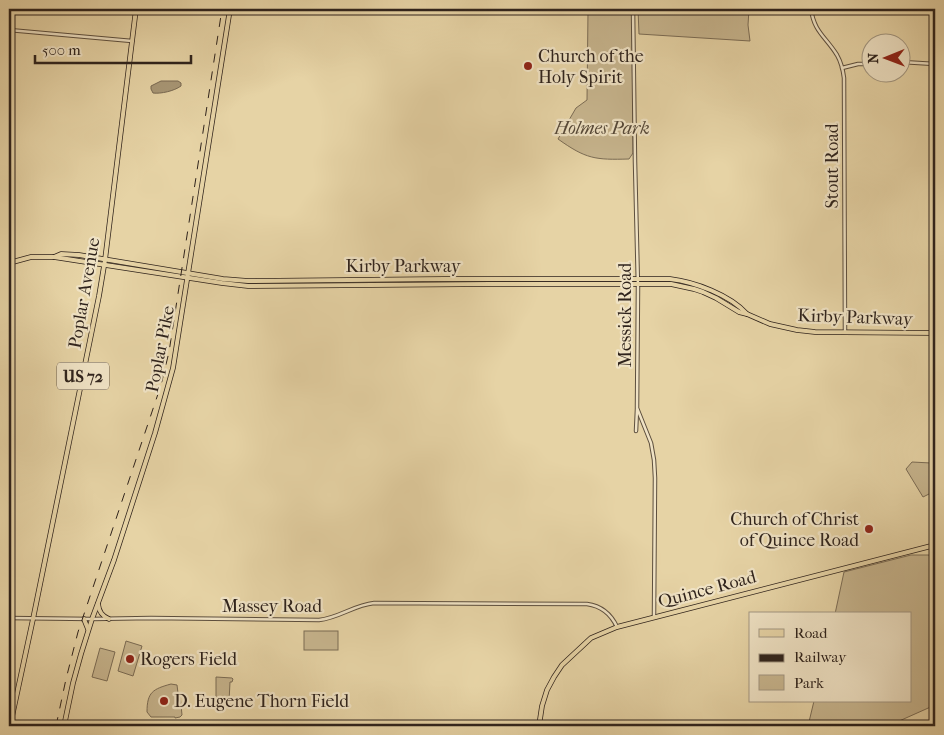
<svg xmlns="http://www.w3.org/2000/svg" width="944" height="735" viewBox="0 0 944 735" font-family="'IM FELL French Canon',serif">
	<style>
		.green { fill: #c7b58e; stroke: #7b6c55 }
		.water { fill: #a89776; stroke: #786952 }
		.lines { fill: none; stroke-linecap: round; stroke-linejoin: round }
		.minor-casing { stroke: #5d4f3e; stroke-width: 4.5 }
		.major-casing { stroke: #2f231c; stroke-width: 5.5 }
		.minor { stroke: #efe2c4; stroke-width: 2.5 }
		.major { stroke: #e6d3a5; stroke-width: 4 }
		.rail { stroke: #2f231c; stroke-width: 1; stroke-dasharray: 9 9; stroke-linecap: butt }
		.poi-dot { fill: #8f2418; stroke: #efe2c4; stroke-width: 2 }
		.labels { text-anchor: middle; stroke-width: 4.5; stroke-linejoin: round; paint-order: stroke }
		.shield { fill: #efe2c4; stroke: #695c4e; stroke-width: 1 }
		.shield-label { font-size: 16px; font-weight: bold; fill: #2f231c }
		.poi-label { font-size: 18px; fill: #2f231c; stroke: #efe2c4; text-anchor: start }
		.park-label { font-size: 18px; font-style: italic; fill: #554838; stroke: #efe2c4 }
		.street-label { font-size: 18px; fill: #2f231c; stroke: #efe2c4 }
	</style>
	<rect width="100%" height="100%" fill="#e6d3a5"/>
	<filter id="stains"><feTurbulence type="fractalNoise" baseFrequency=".004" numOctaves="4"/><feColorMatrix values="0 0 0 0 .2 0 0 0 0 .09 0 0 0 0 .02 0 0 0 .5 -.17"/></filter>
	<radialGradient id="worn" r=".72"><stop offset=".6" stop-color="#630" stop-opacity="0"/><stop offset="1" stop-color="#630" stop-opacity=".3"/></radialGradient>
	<!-- green -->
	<g class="green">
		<path d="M638 9H749L748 25 750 41 639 34Z"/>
		<path d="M588 11 631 14 632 16 633 153 629 159C595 160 586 159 558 139L576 108 587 100Z"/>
		<path d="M935 458V491L923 497 906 469 912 462 931 463Z"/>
		<path d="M911 555H929C932 565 935 573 930 583L935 587V705L888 726H808L814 701H910V614H835L844 572Z"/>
		<rect x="304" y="631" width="34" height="19"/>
		<path d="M126 641 142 646 133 676 118 671Z"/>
		<path d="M100 648 115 652 107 681 92 677Z"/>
		<path d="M216 677 232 678 233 679 232 682H230L229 702H227V703H219V702H216Z"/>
		<path d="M171 684 177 685 178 693 180 695 182 715 180 717 175 718V717H151L147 712C147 692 153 689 171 684Z"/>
	</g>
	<!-- water -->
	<path class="water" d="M161 81H178L181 83V86C174 91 161 94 153 93L151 89V86Z"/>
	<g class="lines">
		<defs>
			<g id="minor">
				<path d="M633 9 635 162 638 287 637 408 651 443 654 460 655 478 654 617"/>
				<path d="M811 9C814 32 826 37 837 55 841 62 843 70 844 78L845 332"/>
				<path d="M9 30 132 41"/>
				<path d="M902 62 935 64"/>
				<path d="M842 68 858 64H872"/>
				<path d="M636 431 637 409"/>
				<path d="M9 618 92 619 151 618 319 620C339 618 354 605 374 603L587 604C602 606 611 614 617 627"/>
			</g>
			<g id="major">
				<path d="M54 257 61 254 79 255 223 279 248 281 444 279H670C695 282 730 295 747 314"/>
				<path d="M9 263 31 257H54L222 283 248 286 490 284H671L694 289 703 292 716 298 739 312 747 314 770 324 797 330 815 332 935 333"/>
				<path d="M98 604C99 612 102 616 109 619"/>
				<path d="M84 619 88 629"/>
				<path d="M10 726 33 619 99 296 105 260 136 9"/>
				<path d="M64 726 73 683 81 654 92 619 114 560 155 433 173 368 230 9"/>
				<path d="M539 726 542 706 547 690 554 677 562 665 591 638 617 627 935 545"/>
			</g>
		</defs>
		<!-- minor casing -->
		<use href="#minor" class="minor-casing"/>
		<!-- major casing -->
		<use href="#major" class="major-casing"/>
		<!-- minor -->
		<use href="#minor" class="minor"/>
		<!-- major -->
		<use href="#major" class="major"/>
		<!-- rail -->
		<path class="rail" d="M56 726 66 679 78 632 161 385 169 352 222 9"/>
	</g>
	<!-- markers -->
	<g class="poi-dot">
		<circle cx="528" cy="66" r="5"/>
		<circle cx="869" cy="529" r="5"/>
		<circle cx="130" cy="659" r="5"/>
		<circle cx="164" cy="701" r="5"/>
	</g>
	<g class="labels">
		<!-- shield labels -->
		<rect class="shield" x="57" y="362.5" width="52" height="27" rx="4"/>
		<g class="shield-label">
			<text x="83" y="382">US 72</text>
		</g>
		<!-- poi labels -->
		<g class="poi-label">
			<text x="538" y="62">Church of the<tspan x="538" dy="21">Holy Spirit</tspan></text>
			<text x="859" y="525" text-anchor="end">Church of Christ<tspan x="859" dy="21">of Quince Road</tspan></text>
			<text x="140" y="665">Rogers Field</text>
			<text x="174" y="707">D. Eugene Thorn Field</text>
		</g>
		<!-- park labels -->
		<g class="park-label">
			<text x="602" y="134">Holmes Park</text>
		</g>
		<!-- street labels -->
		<g class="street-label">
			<text transform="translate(832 166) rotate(-90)" y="6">Stout Road</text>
			<text x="403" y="272">Kirby Parkway</text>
			<text transform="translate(84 293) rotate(-80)" y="6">Poplar Avenue</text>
			<text transform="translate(625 315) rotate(-90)" y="6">Messick Road</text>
			<text transform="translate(855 317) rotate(2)" y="6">Kirby Parkway</text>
			<text transform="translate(160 349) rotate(-79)" y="6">Poplar Pike</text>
			<text transform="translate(707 589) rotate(-15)" y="6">Quince Road</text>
			<text x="272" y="612">Massey Road</text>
		</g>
	</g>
	<!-- margin -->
	<rect width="944" height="735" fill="none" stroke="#e6d3a5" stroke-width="30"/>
	<rect x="10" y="10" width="924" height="715" fill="none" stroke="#2f231c" stroke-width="2.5"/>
	<rect x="15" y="15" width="914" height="705" fill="none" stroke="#2f231c"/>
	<!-- legend -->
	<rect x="749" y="612" width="162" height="90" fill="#efe2c4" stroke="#a29681"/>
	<rect x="759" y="629" width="25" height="8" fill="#e6d3a5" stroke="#a29681"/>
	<text x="794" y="638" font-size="15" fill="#2f231c">Road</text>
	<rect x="759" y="654" width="25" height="8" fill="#2f231c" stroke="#a29681"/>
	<text x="794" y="662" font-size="15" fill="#2f231c">Railway</text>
	<rect x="759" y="675" width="25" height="15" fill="#c7b58e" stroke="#a29681"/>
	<text x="794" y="688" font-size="15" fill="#2f231c">Park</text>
	<!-- north arrow -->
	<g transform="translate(886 58) rotate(269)"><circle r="24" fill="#efe2c4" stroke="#a29681"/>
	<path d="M0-4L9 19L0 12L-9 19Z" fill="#8f2418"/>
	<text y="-8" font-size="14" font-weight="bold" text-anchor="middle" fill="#2f231c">N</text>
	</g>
	<!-- scale -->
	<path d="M35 55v8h156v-8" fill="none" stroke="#2f231c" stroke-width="2.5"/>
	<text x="42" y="55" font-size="15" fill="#2f231c" stroke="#efe2c4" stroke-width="4" paint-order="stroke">500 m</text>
	<rect width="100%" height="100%" filter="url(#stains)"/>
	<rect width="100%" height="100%" fill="url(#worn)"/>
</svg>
